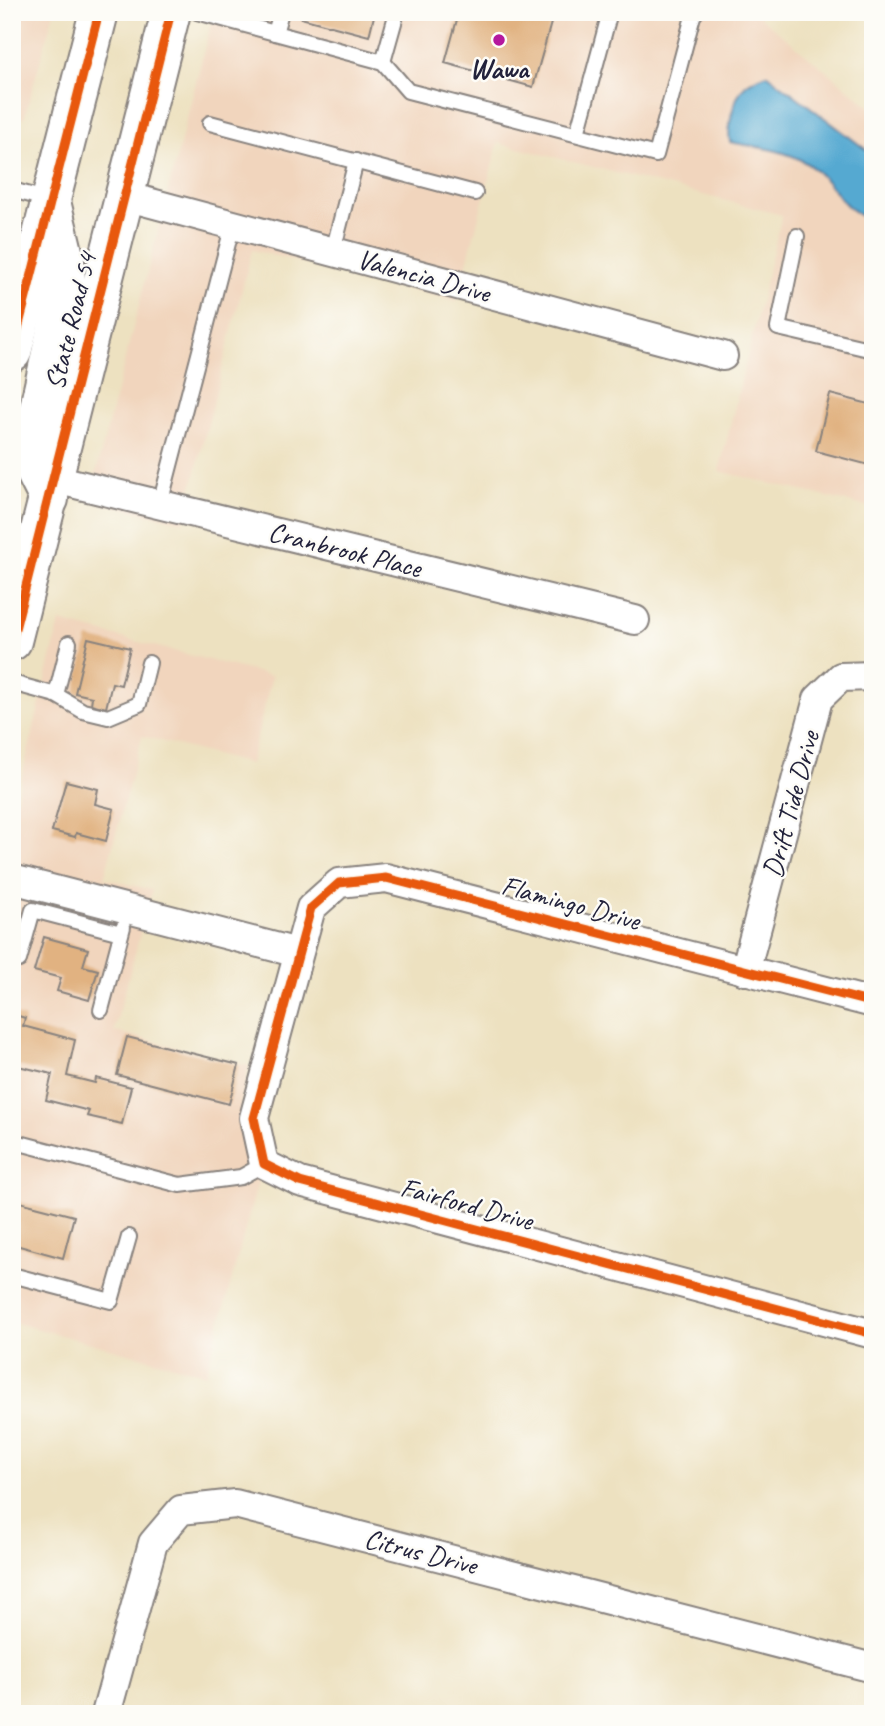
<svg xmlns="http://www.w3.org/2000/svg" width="885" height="1726" viewBox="0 0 885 1726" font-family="Caveat,sans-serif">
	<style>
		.built { fill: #f1d5bd }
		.water { fill: #55a9d1; stroke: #3c6686; stroke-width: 2 }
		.building { fill: #e1b281 }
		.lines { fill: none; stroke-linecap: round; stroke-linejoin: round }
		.lane-casing { stroke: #88827e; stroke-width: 18 }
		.street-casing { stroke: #88827e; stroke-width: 32 }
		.primary-casing { stroke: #88827e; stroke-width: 42 }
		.lane { stroke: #fff; stroke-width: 14 }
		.street { stroke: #fff; stroke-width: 28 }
		.primary { stroke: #fff; stroke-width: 38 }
		.cycleway-casing { stroke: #fdfcf7; stroke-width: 13 }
		.cycleway { stroke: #e8590c; stroke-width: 9 }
		.poi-dot { fill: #b5179e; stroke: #fdfcf7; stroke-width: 2.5 }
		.labels { text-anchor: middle; stroke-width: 5; stroke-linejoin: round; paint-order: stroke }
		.poi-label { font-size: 28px; font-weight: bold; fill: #22223b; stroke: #fdfcf7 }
		.street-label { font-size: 28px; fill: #22223b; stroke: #fdfcf7 }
	</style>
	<rect width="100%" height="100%" fill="#fdfcf7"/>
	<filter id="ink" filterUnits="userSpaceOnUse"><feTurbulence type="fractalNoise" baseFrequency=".0143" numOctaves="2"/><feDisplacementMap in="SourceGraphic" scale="14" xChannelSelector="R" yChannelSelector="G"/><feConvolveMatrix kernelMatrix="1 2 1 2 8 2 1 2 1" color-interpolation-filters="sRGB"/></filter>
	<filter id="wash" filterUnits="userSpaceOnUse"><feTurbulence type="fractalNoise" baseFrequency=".00686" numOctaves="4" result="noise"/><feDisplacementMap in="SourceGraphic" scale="28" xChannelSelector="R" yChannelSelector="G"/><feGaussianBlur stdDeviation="1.57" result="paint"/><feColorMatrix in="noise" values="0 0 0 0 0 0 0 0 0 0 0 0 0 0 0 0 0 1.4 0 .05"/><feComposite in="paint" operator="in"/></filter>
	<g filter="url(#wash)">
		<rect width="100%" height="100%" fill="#ede1c0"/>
		<!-- built -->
		<g class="built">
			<path d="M12 12H54L24 118 12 115Z"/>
			<path d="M214 12H754L873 109V508L719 471 782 215 498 143 457 301 252 250 183 522 89 500Z"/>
			<path d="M60 622 272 676 250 764 142 736 104 878 152 890 114 1031 249 1066 240 1108 246 1147 258 1182 206 1374 12 1322V817Z"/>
		</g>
		<!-- water -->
		<path class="water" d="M767 74 873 155V222C838 207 839 189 813 168 790 149 758 148 730 142 727 127 733 101 743 88 748 81 759 77 767 74Z"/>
		<g id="blocks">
			<!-- building -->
			<g class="building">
				<path d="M303 12H375L369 36 301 18Z"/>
				<path d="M455 12H554L533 87 445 63 458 16 454 15Z"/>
				<path d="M830 394 873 405V466L816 451Z"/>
				<path d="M88 638 130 648 121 685 112 683 106 708 91 704 92 697 75 693Z"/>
				<path d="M66 781 98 789 95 804 114 809 106 841 76 833 75 837 52 831Z"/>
				<path d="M44 937 88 949 83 966 98 970 89 1000 57 991 61 978 34 971Z"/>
				<path d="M12 1014 25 1018 23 1026 75 1040 67 1076 95 1083 96 1078 131 1087 122 1124 87 1116 89 1111 46 1100 52 1074 18 1066 12 1086Z"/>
				<path d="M127 1037 239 1065 229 1104 117 1075Z"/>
				<path d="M12 1200 74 1216 63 1258 12 1244Z"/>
			</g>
		</g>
	</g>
	<g filter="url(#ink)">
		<use href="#blocks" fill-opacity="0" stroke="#88827e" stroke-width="2"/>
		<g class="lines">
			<defs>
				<g id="lane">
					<path d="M197 12 275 33"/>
					<path d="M281 12 275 33 383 62 408 91 656 155 693 16 696 12"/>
					<path d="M383 62 397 12"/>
					<path d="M210 123 475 193"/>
					<path d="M577 134 610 12"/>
					<path d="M12 190 49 200"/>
					<path d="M797 236 778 328 873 350"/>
					<path d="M333 251 356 161"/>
					<path d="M160 504 233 224"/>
					<path d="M12 683 56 695 69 643"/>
					<path d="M56 695 83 711 108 717 139 704 149 663"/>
					<path d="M19 960 33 910 121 933"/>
					<path d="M101 1010 123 927"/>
					<path d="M12 1141 180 1185 241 1177 264 1164"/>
					<path d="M12 1275 111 1301 129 1237"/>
				</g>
				<g id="street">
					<path d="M125 196 723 356"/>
					<path d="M55 479 635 620"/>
					<path d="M12 879 298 953"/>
					<path d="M745 971 818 699 841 677 873 676"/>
					<path d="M873 1003 386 878 339 883 311 908 254 1118 264 1164 300 1182 873 1334"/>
					<path d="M106 1714 153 1543 181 1510 235 1504 873 1668"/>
				</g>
				<g id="primary">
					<path d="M12 352 99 12"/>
					<path d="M49 499 35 471 32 439 66 286 65 260 52 206"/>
					<path d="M12 641 171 12"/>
				</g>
			</defs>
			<!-- lane casing -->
			<use href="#lane" class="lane-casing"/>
			<!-- street casing -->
			<use href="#street" class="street-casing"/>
			<!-- primary casing -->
			<use href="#primary" class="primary-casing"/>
			<!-- lane -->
			<use href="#lane" class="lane"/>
			<!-- street -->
			<use href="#street" class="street"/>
			<!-- primary -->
			<use href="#primary" class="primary"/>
			<defs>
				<g id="cycleway">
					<path d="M12 352 99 12"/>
					<path d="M12 641 171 12"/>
					<path d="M873 1003 386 878 339 883 311 908 254 1118 264 1164 300 1182 873 1334"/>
				</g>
			</defs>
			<!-- cycleway casing -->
			<use href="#cycleway" class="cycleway-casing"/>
			<!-- cycleway -->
			<use href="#cycleway" class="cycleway"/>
		</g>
	</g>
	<!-- markers -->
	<circle class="poi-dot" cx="499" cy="40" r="7"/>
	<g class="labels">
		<!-- poi labels -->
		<g class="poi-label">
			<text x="499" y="78">Wawa</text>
		</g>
		<!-- street labels -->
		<g class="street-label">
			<text transform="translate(424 275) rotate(15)" y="10">Valencia Drive</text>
			<text transform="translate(70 321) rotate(-76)" y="10">State Road 54</text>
			<text transform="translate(345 549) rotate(14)" y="10">Cranbrook Place</text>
			<text transform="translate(790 804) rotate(-75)" y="10">Drift Tide Drive</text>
			<text transform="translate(571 902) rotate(15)" y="10">Flamingo Drive</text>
			<text transform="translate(467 1203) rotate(15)" y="10">Fairford Drive</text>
			<text transform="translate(421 1551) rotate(14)" y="10">Citrus Drive</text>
		</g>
	</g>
	<!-- margin -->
	<rect width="885" height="1726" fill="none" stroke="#fdfcf7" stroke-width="42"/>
</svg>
